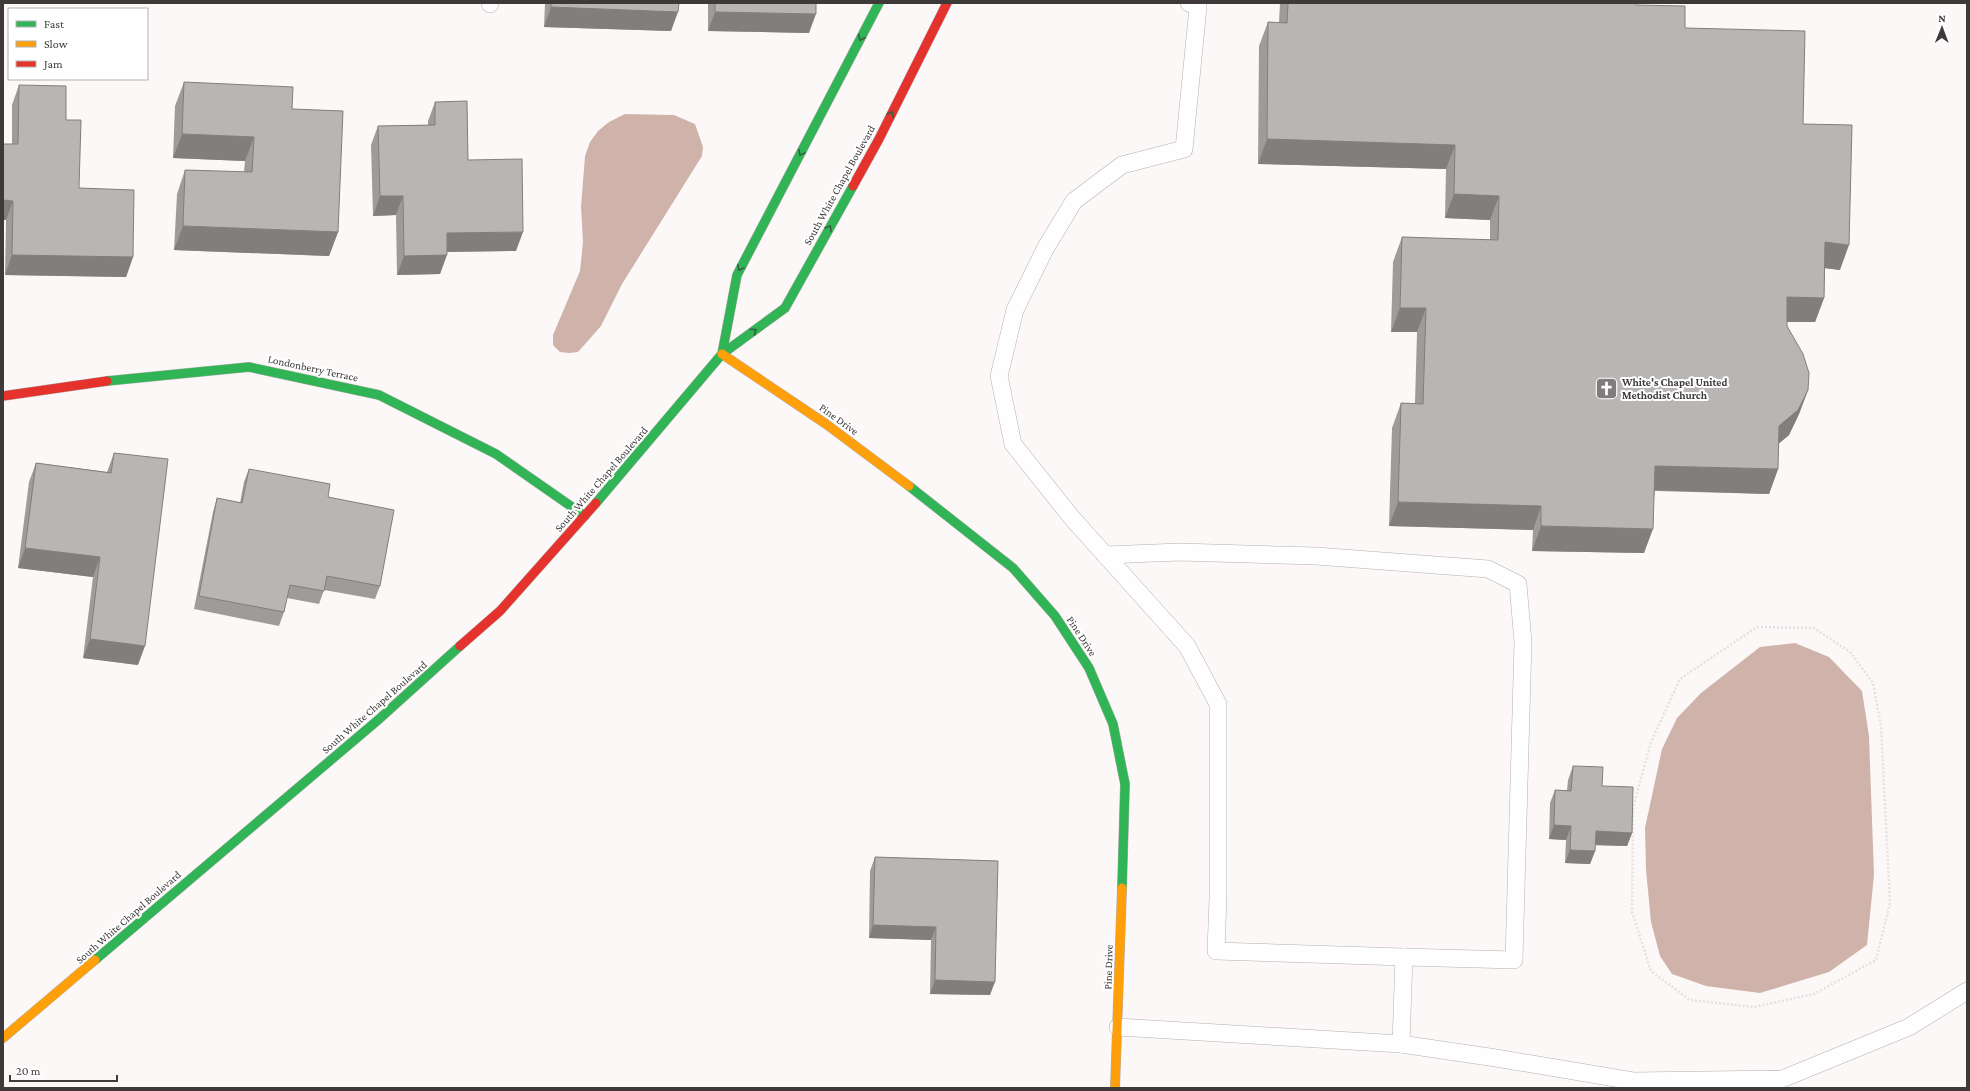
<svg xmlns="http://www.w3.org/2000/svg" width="1970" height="1091" viewBox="0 0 1970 1091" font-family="'Crimson Pro',serif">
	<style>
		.water { fill: #cfb3aa }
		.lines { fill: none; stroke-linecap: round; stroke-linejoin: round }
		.lane-casing { stroke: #b3b0b0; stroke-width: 18 }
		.fast-casing { stroke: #b3b0b0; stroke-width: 10 }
		.slow-casing { stroke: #b3b0b0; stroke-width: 10 }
		.jam-casing { stroke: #b3b0b0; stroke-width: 10 }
		.path { stroke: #e3e2e2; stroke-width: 2.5; stroke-dasharray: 2 2; stroke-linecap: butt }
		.lane { stroke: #fffefe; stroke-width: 17 }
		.fast { stroke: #30b455; stroke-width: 9 }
		.slow { stroke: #ff9f0a; stroke-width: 9 }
		.jam { stroke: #e5322d; stroke-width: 9 }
		.wall { fill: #9e9c9b }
		.shaded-wall { fill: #817f7e }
		.building { fill: #b8b5b4; stroke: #817f7e }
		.oneway { stroke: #395f41 }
		.labels { text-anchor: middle; stroke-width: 4; stroke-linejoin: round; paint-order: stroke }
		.street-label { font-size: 11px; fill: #3d3a39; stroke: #fff }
		.poi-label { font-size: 11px; font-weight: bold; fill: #3d3a39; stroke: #fff; text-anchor: start }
	</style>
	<rect width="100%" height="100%" fill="#fcf8f7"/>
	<!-- water -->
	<g class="water">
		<path d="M625 114 674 115 695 124 703 147 702 156 622 284 601 326 578 352 569 353 560 352 553 345V335L580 271 583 242 581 207 585 156 590 142 598 131 609 122Z"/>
		<path d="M1795 643 1829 657 1862 691 1869 736 1874 875 1867 945 1829 972 1760 993 1706 986 1672 974 1660 956 1651 922 1646 870 1645 828 1662 749 1677 718 1701 693 1760 647Z"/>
	</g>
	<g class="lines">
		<defs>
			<g id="lane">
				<path d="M1189 3 1198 7 1184 149 1122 165 1074 201 1045 249 1015 310 999 376 1013 444 1072 518 1187 646 1218 704V898L1216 951 1404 957 1401 1044"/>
				<path d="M490 4V3"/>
				<path d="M1105 555 1180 552 1316 556 1488 569 1518 584 1523 642 1514 960 1404 957"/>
				<path d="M1118 1027 1401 1044 1496 1058 1633 1081 1782 1079 1909 1027 1967 991"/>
			</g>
			<g id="fast">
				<path d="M722 354 737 275 879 3"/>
				<path d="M107 381 249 367 379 395 496 454 585 516"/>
				<path d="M909 486 1013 568 1055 616 1089 668 1113 724 1125 784 1122 888"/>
				<path d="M596 503 722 354 785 308 853 186"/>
				<path d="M95 960 378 720 460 646"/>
			</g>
			<g id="slow">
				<path d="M722 354 826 424 909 486"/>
				<path d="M3 1038 95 960"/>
				<path d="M1115 1088 1122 888"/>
			</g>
			<g id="jam">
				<path d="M853 186 879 139 947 3"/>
				<path d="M3 396 107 381"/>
				<path d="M460 646 500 611 596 503"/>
			</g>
		</defs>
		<!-- lane casing -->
		<use href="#lane" class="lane-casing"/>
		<!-- fast casing -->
		<use href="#fast" class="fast-casing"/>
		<!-- slow casing -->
		<use href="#slow" class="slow-casing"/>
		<!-- jam casing -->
		<use href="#jam" class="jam-casing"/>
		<!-- path -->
		<path class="path" d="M1757 627 1814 628 1850 652 1873 683 1881 726 1890 903 1876 960 1814 994 1754 1007 1690 1000 1651 971 1632 912 1633 808 1651 742 1680 679Z"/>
		<!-- lane -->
		<use href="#lane" class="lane"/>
		<!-- fast -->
		<use href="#fast" class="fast"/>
		<!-- slow -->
		<use href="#slow" class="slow"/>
		<!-- jam -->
		<use href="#jam" class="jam"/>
	</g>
	<!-- wall -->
	<g class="wall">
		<path d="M545 3H679L671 31 544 27Z"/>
		<path d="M708 3H816L809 33 708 31Z"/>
		<path d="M1280 3H1636V5L1685 28 1803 124 1840 270 1825 268 1824 298 1815 322H1787V326L1808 390 1799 414 1789 435 1778 444V469L1769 494 1655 491 1644 553 1532 551 1533 530 1389 526 1392 428 1401 403H1415L1417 332H1391L1393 262 1402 237 1490 240V220L1445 218 1446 169 1258 164 1259 46 1268 22H1279Z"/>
		<path d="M184 82 292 109 338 232 329 256 174 250 177 194 185 170 244 172 245 161 173 158 175 106Z"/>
		<path d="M19 85 66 120 79 188 133 257 126 277 5 275 6 220 12 144V105Z"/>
		<path d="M435 102 468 160 516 251 447 252 440 274 397 275 396 215 373 216 371 145 378 126 428 125V121Z"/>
		<path d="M114 453 138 665 83 658 93 577 18 568 29 482 36 463 107 472Z"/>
		<path d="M249 469 328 497 380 586 375 599 324 590 319 604 287 598 284 612 279 626 194 609 213 512 217 498 240 503 244 482Z"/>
		<path d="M1573 766 1602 786 1632 833 1627 846 1595 845V851L1590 864 1565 863 1566 840 1549 839 1550 803 1555 790H1567L1568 780Z"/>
		<path d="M875 857 998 861 990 995 930 994 931 940 869 938 870 871Z"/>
	</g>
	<!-- shaded-wall -->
	<g class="shaded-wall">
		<path d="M551 7 678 12 671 31 544 27Z"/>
		<path d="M715 12 816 14 809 33 708 31Z"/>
		<path d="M182 134 254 137 245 161 173 158Z"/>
		<path d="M1267 139 1455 145 1446 169 1258 164Z"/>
		<path d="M1454 194 1499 196 1490 220 1445 218Z"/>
		<path d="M380 196H403L396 215 373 216Z"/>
		<path d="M3 200 13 201 6 220H3Z"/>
		<path d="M183 226 338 232 329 256 174 250Z"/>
		<path d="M523 232 516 251 440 252 447 233Z"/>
		<path d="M1825 242 1849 245 1840 270 1816 267Z"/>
		<path d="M12 255 133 257 126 277 5 275Z"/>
		<path d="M447 255 440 274 397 275 404 256Z"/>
		<path d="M1787 297 1824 298 1815 322H1778Z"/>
		<path d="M1400 308H1426L1417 332H1391Z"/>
		<path d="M1808 390 1799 414 1789 435 1770 451 1779 426Z"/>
		<path d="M1655 466 1778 469 1769 494 1646 490Z"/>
		<path d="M1398 502 1541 506 1533 530 1389 526Z"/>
		<path d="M1541 526 1653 529 1644 553 1532 551Z"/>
		<path d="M25 548 100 557 93 577 18 568Z"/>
		<path d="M90 639 145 646 138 665 83 658Z"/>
		<path d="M1554 825 1571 826 1566 840 1549 839Z"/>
		<path d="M1596 831 1632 833 1627 846 1591 845Z"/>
		<path d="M1570 850 1595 851 1590 864 1565 863Z"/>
		<path d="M873 925 936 927 931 940 869 938Z"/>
		<path d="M935 980 995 982 990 995 930 994Z"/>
	</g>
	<!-- building -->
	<g class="building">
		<path d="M551 3H679L678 12 551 7Z"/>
		<path d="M715 3H816V14L715 12Z"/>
		<path d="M1288 3H1636V5L1685 6V28L1805 31 1803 124 1852 125 1849 245 1825 242 1824 298 1787 297V326L1803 354 1809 373 1808 390 1798 410 1779 426 1778 469 1655 466 1653 529 1541 526V506L1398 502 1401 403 1423 404 1426 308H1400L1402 237 1498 240 1499 196 1454 194 1455 145 1267 139 1268 22 1287 23Z"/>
		<path d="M184 82 293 87 292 109 343 111 338 232 183 226 185 170 252 172 254 137 182 134Z"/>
		<path d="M19 85 66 86V120H81L79 188 134 190 133 257 12 255 13 201 3 200V144H18Z"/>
		<path d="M467 101 468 160 522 159 523 232 447 233V255L404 256 403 196H380L378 126 435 125V102Z"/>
		<path d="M114 453 168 459 145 646 90 639 100 557 25 548 36 463 111 473Z"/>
		<path d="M249 469 330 484 328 497 394 510 380 586 327 576 324 591 290 585 284 612 199 596 217 498 242 503Z"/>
		<path d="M1573 766 1603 767 1602 786 1633 787 1632 833 1596 831 1595 851 1570 850 1571 826 1554 825 1555 790 1571 791Z"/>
		<path d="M875 857 998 861 995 982 935 980 936 927 873 925Z"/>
	</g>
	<!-- one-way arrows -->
	<defs><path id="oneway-chevron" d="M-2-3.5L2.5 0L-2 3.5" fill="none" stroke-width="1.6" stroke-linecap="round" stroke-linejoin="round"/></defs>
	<g class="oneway">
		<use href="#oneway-chevron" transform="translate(861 38) rotate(117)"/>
		<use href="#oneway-chevron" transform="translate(891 114) rotate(-63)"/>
		<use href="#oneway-chevron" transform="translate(801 153) rotate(118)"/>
		<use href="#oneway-chevron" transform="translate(829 228) rotate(-61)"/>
		<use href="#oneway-chevron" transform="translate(740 268) rotate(118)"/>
		<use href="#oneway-chevron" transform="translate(754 331) rotate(-36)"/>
	</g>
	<!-- icons -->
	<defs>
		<symbol id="church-square" viewBox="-11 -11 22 22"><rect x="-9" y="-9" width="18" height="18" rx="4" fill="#807c7c" stroke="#fff"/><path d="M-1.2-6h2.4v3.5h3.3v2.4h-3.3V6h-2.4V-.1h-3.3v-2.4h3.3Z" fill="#fff"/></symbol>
	</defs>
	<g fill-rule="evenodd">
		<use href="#church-square" x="1594" y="376" width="25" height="25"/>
	</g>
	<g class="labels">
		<!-- street labels -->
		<g class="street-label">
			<text transform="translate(839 185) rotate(-61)" y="4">South White Chapel Boulevard</text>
			<text transform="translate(313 368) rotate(12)" y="4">Londonberry Terrace</text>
			<text transform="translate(839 419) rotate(36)" y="4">Pine Drive</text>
			<text transform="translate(601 479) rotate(-49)" y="4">South White Chapel Boulevard</text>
			<text transform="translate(1082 636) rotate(57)" y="4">Pine Drive</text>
			<text transform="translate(374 707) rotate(-41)" y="4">South White Chapel Boulevard</text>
			<text transform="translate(128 917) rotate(-41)" y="4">South White Chapel Boulevard</text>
			<text transform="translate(1108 967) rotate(-88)" y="4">Pine Drive</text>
		</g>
		<!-- poi labels -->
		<g class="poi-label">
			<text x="1622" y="386">White's Chapel United<tspan x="1622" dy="13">Methodist Church</tspan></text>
		</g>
	</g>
	<!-- border -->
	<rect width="1970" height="1091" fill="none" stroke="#3d3a39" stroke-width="8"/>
	<!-- legend -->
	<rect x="8" y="8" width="140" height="72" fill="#ffffff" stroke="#b1b0b0"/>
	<rect x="16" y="21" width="20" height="6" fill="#30b455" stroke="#b1b0b0"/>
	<text x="44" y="28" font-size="12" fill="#3d3a39">Fast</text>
	<rect x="16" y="41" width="20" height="6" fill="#ff9f0a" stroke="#b1b0b0"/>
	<text x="44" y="48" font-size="12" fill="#3d3a39">Slow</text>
	<rect x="16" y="61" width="20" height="6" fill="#e5322d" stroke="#b1b0b0"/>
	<text x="44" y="68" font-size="12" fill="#3d3a39">Jam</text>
	<!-- north arrow -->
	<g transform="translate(1942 28) rotate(1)" stroke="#ffffff" stroke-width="3" paint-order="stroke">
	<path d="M0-3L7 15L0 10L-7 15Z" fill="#3d3a39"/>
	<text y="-6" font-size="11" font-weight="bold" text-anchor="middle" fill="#3d3a39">N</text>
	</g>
	<!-- scale -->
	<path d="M10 1075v6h107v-6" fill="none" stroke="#3d3a39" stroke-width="2"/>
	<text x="16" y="1075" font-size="12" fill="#3d3a39" stroke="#ffffff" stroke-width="3" paint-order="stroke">20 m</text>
</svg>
